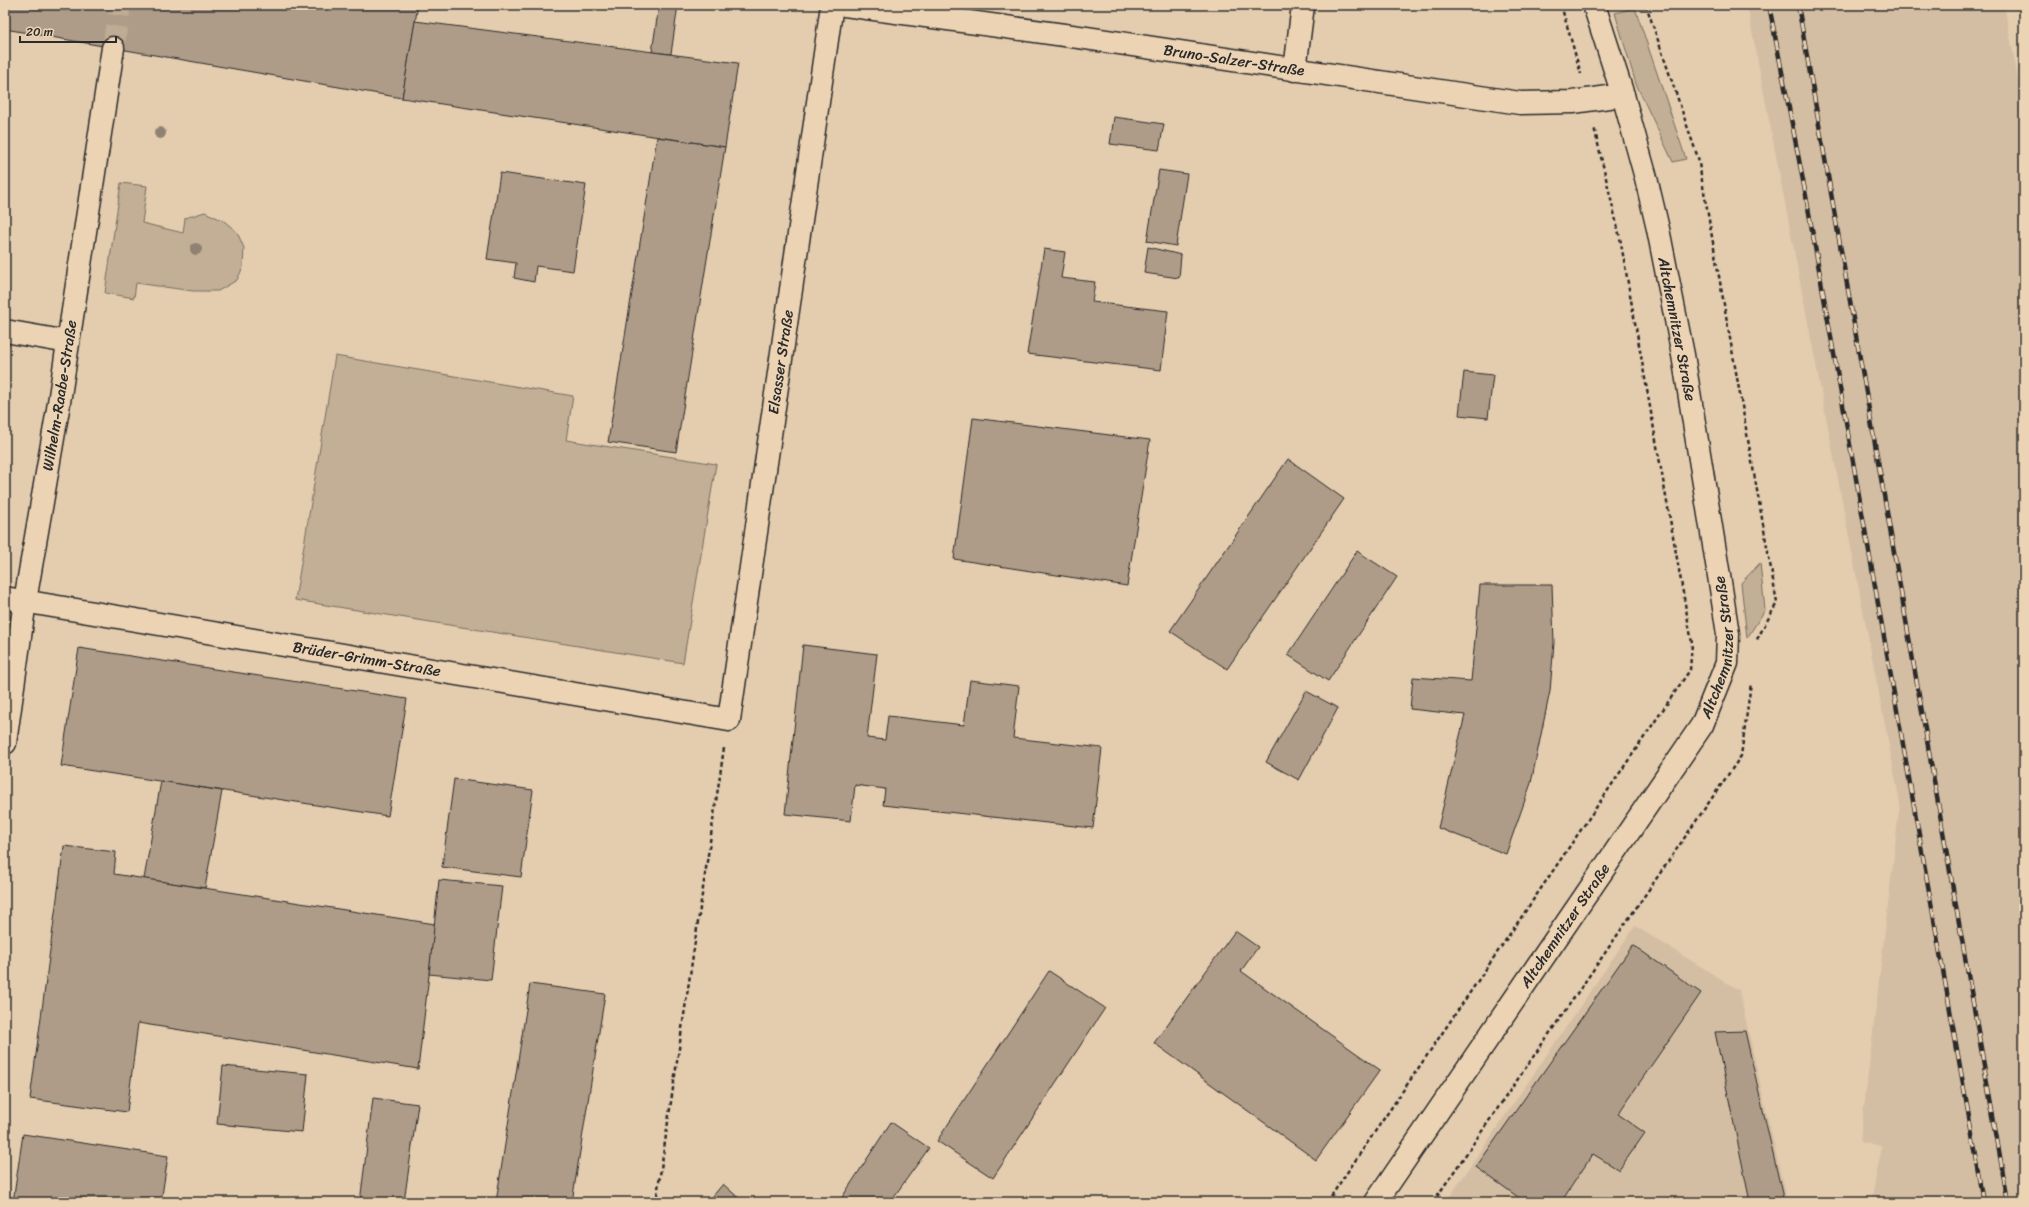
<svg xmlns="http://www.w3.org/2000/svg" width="2029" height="1207" viewBox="0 0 2029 1207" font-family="Sriracha,sans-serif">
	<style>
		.built { fill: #d4bea3 }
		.green { fill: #c2af96; stroke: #766d60 }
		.building { fill: #ae9c88; stroke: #2b2b2b }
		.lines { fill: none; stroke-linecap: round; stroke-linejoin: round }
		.minor-tunnel { stroke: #bfac95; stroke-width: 22; stroke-dasharray: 22 11; stroke-linecap: butt }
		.minor-casing { stroke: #2b2b2b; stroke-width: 25 }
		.path { stroke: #2b2b2b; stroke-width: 2.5; stroke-dasharray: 4 3; stroke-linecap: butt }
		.minor { stroke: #ecd3b4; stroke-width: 22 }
		.rail-casing { stroke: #2b2b2b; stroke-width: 4.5 }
		.rail { stroke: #ecd3b4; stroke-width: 3; stroke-dasharray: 9; stroke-linecap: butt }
		.tree { fill: #8f8272 }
		.labels { text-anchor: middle; stroke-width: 3; stroke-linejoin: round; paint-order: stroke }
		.street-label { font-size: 15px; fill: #2b2b2b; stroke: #ecd3b4 }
	</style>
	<rect width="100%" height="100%" fill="#e4ccaf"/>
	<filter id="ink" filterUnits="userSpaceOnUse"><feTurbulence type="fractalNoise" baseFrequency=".025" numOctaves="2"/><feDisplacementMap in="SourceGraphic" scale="8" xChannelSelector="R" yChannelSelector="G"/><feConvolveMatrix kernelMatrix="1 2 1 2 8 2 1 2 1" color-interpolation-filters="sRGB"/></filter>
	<g filter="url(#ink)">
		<!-- built -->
		<g class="built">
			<path d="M1747 5H2004L2024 110V1202H1871L1882 1146 1860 1142 1900 803Z"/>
			<path d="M1635 926 1739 990 1787 1202H1446Z"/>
		</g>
		<!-- green -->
		<g class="green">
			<path d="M1635 8 1686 159 1673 162 1636 84 1615 13Z"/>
			<path d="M121 183 147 186 142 223 183 233 185 218 205 212 224 221 237 232 244 248 243 267 237 280 218 291H193L136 283 134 298 105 293Z"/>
			<path d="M335 356 573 396 566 440 716 464 683 663 295 600Z"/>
			<path d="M1760 563 1765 610 1747 638 1741 583Z"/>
		</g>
		<!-- building -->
		<g class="building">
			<path d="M5 5H418L402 98 5 29Z"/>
			<path d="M659 5H678L671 54 652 52Z"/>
			<path d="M415 21 738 63 725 147 402 98Z"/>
			<path d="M1114 117 1164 124 1159 150 1110 144Z"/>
			<path d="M657 137 725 147 676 452 608 442Z"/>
			<path d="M1159 170 1187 174 1176 246 1147 241Z"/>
			<path d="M500 173 586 185 573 271 536 266 534 282 514 278 516 263 487 259Z"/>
			<path d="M1148 247 1181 255 1179 278 1144 273Z"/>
			<path d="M1044 249 1065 252 1061 278 1095 282 1092 302 1168 311 1161 370 1027 354Z"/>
			<path d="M1464 372 1493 375 1488 418 1459 415Z"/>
			<path d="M973 418 1150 440 1127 586 954 559Z"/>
			<path d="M1288 459 1344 499 1227 669 1170 631Z"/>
			<path d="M1357 551 1397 577 1328 681 1288 655Z"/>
			<path d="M1480 585H1552L1554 643 1550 691 1531 783 1506 854 1438 828 1465 715 1410 709 1413 677 1471 681Z"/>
			<path d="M803 645 877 654 867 738 885 740 888 716 964 725 970 680 1019 686 1013 738 1102 748 1093 828 883 805 885 789 855 785 851 821 785 814Z"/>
			<path d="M79 648 407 699 388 816 61 766Z"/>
			<path d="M1306 691 1338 708 1299 780 1266 762Z"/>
			<path d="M454 779 533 790 521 877 442 867Z"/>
			<path d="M161 781 222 791 205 888 144 879Z"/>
			<path d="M64 846 116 852 114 874 435 924 418 1069 138 1023 127 1112 30 1099Z"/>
			<path d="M439 880 502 886 491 980 429 974Z"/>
			<path d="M1235 931 1258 947 1241 971 1380 1070 1316 1160 1154 1043Z"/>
			<path d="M1633 945 1701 993 1618 1114 1645 1133 1619 1170 1593 1154 1561 1202H1525L1476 1167Z"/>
			<path d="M1049 971 1105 1008 993 1178 937 1141Z"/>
			<path d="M530 984 605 994 572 1202H496Z"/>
			<path d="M1745 1031 1784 1202H1750L1715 1032Z"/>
			<path d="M223 1066 308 1074 302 1132 217 1124Z"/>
			<path d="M373 1098 418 1104 404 1202H360Z"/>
			<path d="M891 1122 929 1148 890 1202H839Z"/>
			<path d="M23 1134 168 1156 161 1202H13Z"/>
			<path d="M723 1184 743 1202H708Z"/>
		</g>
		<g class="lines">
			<!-- minor-tunnel -->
			<path class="minor-tunnel" d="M113 48 120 5"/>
			<defs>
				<g id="minor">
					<path id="s1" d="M845 5 1086 38 1520 103 1573 102 1623 95"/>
					<path d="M1295 70 1303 5"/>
					<path d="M5 331 68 342"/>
					<path id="s2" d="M5 598 729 720 832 5"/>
					<path id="s3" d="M5 743 25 601 58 409 113 48"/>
					<path id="s4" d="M1376 1202 1702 725 1727 663 1728 634 1720 582 1683 355 1658 229 1646 178 1623 95 1594 5"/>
				</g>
			</defs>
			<!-- minor casing -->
			<use href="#minor" class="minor-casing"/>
			<!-- path -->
			<g class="path">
				<path d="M1561 5 1581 74"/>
				<path d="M1646 5 1698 158 1777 603 1756 641"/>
				<path d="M656 1202 724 748"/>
				<path d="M1327 1202 1690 670 1692 643 1620 238 1594 127"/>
				<path d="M1433 1202 1741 756 1751 683"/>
			</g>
			<!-- minor -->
			<use href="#minor" class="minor"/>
			<defs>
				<g id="rail">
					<path d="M1769 5 1806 196 1984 1202"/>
					<path d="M1798 5 2008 1202"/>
				</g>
			</defs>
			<!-- rail casing -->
			<use href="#rail" class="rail-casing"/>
			<!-- rail -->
			<use href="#rail" class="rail"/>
		</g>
		<!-- trees -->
		<g class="tree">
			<circle cx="160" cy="133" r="6"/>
			<circle cx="196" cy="249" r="6"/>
		</g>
	</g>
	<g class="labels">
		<!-- street labels -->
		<g class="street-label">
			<text dy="5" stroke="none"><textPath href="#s1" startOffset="393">Bruno-Salzer-Straße</textPath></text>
			<text transform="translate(1677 329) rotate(79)" y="5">Altchemnitzer Straße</text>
			<text dy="5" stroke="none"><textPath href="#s2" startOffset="1096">Elsasser Straße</textPath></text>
			<text dy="5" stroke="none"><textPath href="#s3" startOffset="352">Wilhelm-Raabe-Straße</textPath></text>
			<text dy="5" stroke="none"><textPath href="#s4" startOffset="659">Altchemnitzer Straße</textPath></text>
			<text dy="5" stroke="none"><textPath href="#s2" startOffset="367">Brüder-Grimm-Straße</textPath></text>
			<text dy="5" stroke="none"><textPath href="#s4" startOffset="335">Altchemnitzer Straße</textPath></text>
		</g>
	</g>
	<!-- margin -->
	<rect width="2029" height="1207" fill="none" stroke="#ecd3b4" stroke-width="20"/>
	<rect x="10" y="10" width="2009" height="1187" fill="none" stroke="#2b2b2b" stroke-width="1.5" filter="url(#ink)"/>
	<!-- scale -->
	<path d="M20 36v6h96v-6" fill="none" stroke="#2b2b2b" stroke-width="2"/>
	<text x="26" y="36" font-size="12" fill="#2b2b2b" stroke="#ecd3b4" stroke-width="3" paint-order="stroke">20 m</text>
</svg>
